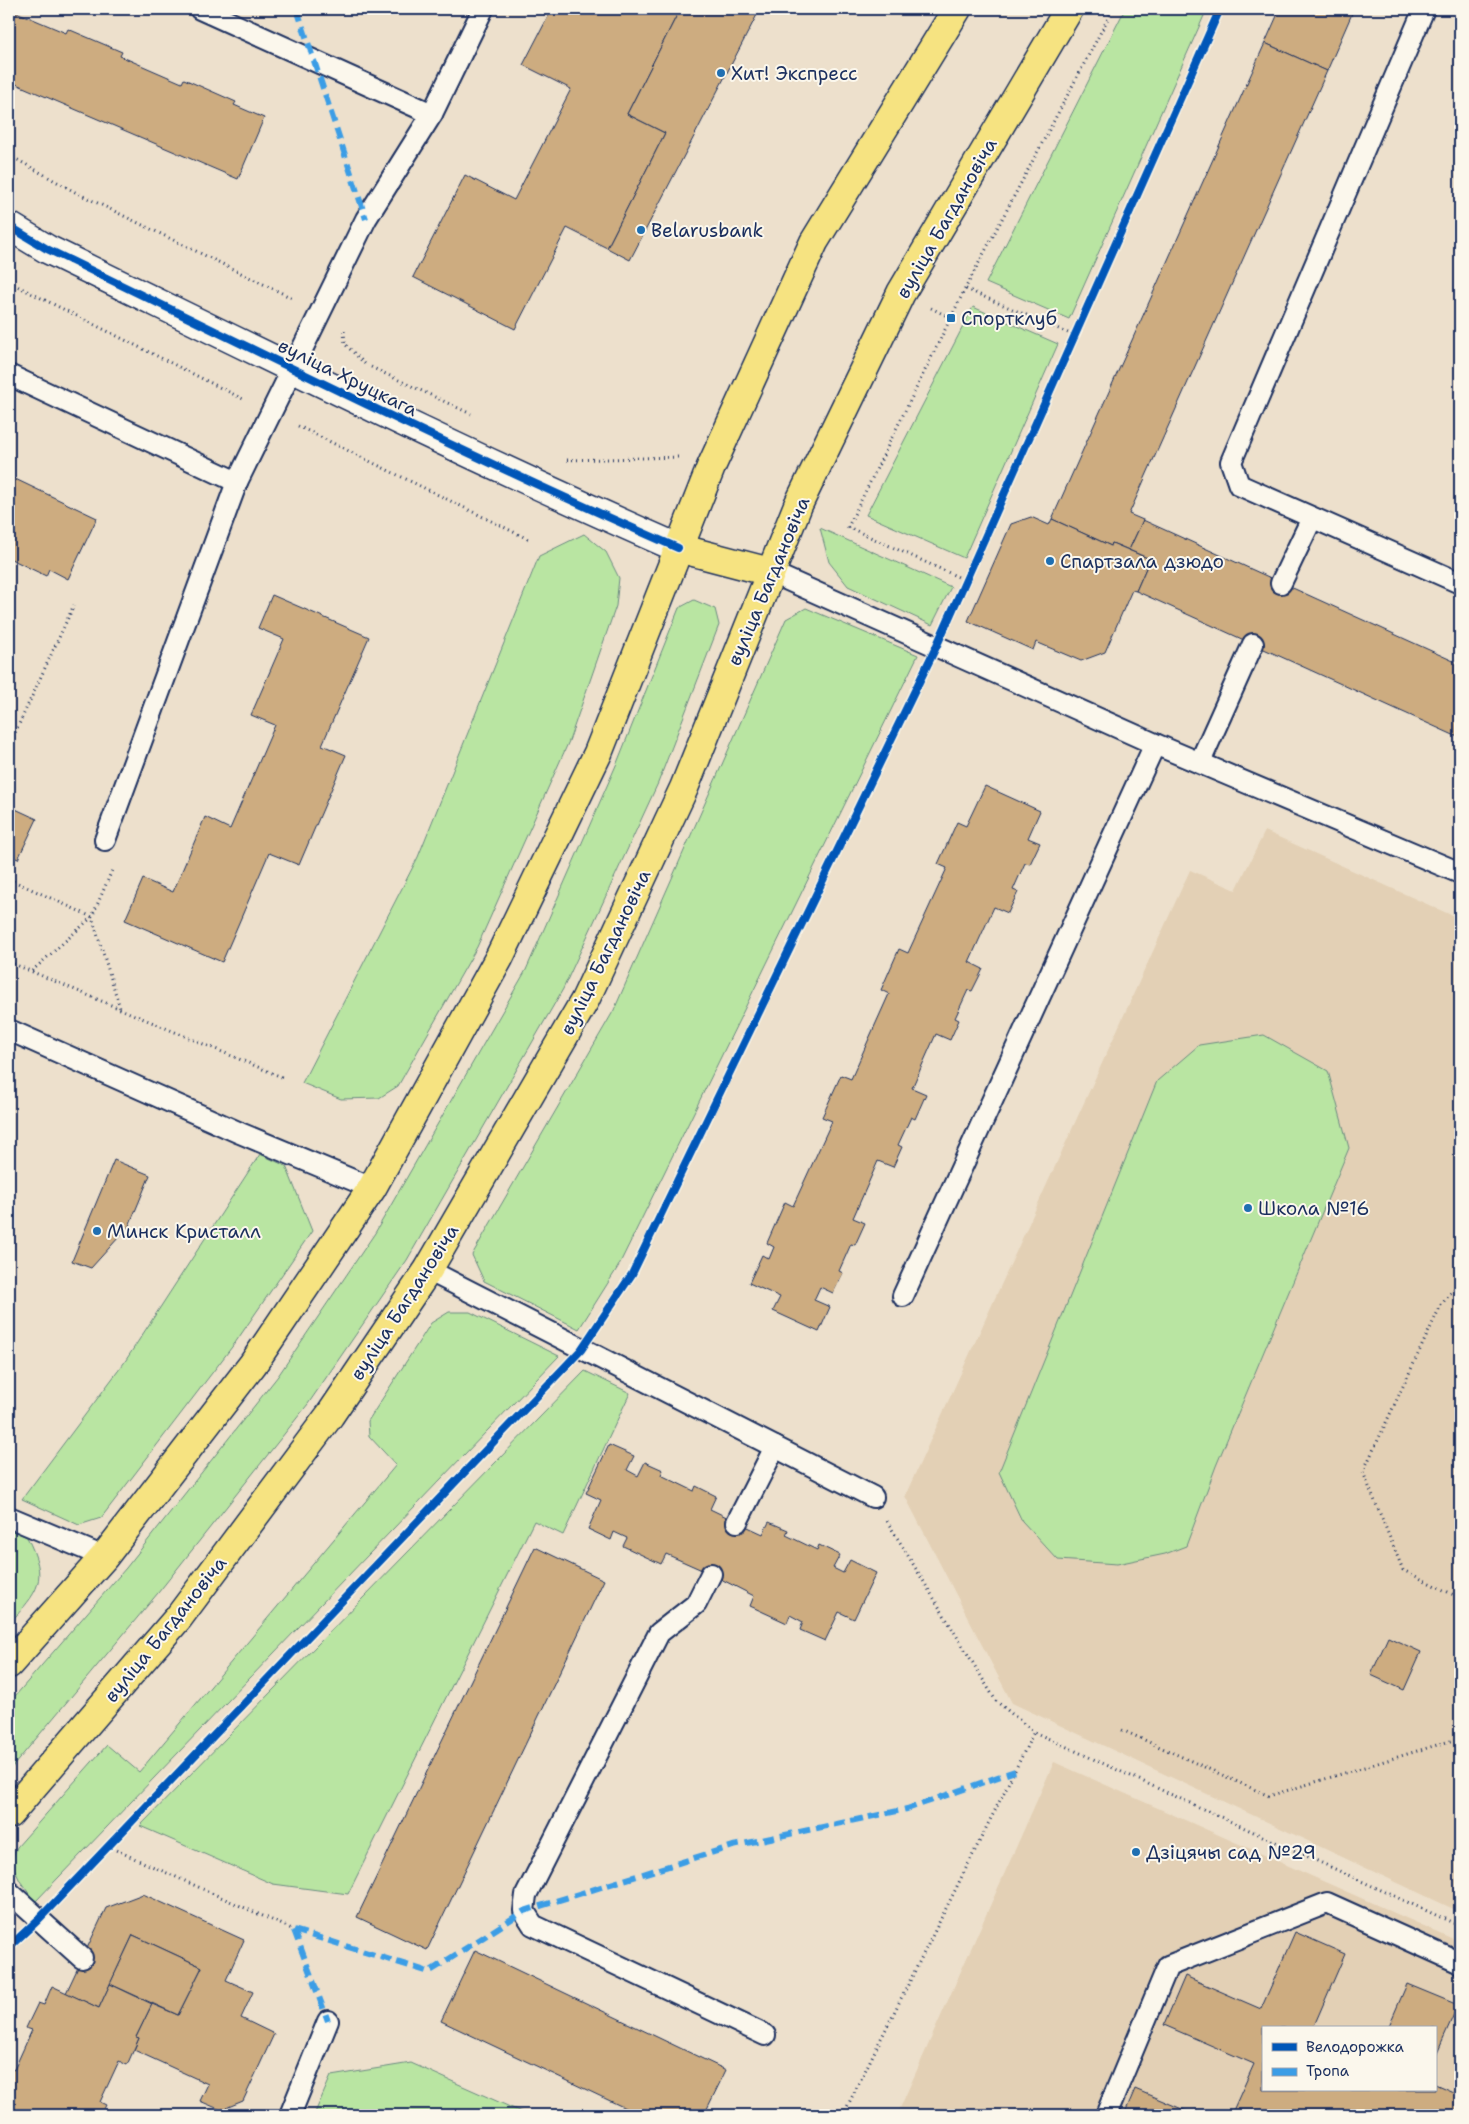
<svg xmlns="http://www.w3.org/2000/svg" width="1469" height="2124" viewBox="0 0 1469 2124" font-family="'Shantell Sans',sans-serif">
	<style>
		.built { fill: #e3d0b5; fill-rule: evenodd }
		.grass { fill: #b9e5a2; stroke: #6a8a80 }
		.building { fill: #cdac80; stroke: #1b2f5e }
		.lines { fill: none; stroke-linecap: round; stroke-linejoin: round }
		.lane-casing { stroke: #1b2f5e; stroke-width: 24 }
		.secondary-casing { stroke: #1b2f5e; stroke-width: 31 }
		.primary-casing { stroke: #1b2f5e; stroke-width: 31 }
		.path { stroke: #1b2f5e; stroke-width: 3; stroke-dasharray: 1 4; stroke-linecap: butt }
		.lane { stroke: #fbf7ec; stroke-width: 20 }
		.secondary { stroke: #fbf7ec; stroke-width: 28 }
		.primary { stroke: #f6e381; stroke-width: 28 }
		.quiet { stroke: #3b9de6; stroke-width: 6; stroke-dasharray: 12 6; stroke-linecap: butt }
		.cycleway-casing { stroke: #fbf7ec; stroke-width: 11 }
		.cycleway { stroke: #0057b8; stroke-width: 8 }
		.poi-dot { fill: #1f6fb2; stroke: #fbf7ec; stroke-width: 2 }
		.labels { text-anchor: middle; stroke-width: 4; stroke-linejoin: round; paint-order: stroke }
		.poi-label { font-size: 19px; fill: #1b2f5e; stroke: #fbf7ec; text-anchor: start }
		.street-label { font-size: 19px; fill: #1b2f5e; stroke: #fbf7ec }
	</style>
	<rect width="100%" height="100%" fill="#ede0cc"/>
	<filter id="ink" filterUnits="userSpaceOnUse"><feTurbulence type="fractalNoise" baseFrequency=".02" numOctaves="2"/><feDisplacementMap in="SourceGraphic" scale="10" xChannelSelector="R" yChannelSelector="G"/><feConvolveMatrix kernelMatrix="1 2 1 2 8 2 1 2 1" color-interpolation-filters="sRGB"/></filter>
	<g filter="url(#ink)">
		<!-- built -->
		<g class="built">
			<path d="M1265 831 1460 919V1912L1012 1703 905 1496 1190 870 1236 890Z"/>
			<path d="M1054 1762 1460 1942V2115H897ZM1263 2028H1435V2090H1263Z"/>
		</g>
		<!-- grass -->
		<g class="grass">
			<path d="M1125 9H1207L1069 319 986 283Z"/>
			<path d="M973 307 1058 344 964 558 866 515Z"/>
			<path d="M820 528 951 587 932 625 848 586 829 562Z"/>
			<path d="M584 534 606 552 619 578 616 606 569 741 477 947 398 1086 379 1098 341 1099 302 1083 418 857 539 556Z"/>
			<path d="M694 600 715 609 719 625 658 783 563 989 407 1260 308 1404 158 1593 9 1771V1703L126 1568 278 1376 375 1233 526 970 617 763 679 608Z"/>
			<path d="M806 608 918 655 618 1267 579 1329 484 1281 472 1255 614 1010 786 619Z"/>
			<path d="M1264 1035 1328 1071 1349 1148 1216 1466 1186 1546 1165 1554 1117 1564 1058 1560 1022 1521 999 1472 1157 1081 1199 1045Z"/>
			<path d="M260 1154 286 1166 312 1231 235 1343 101 1518 79 1525 22 1499 124 1363Z"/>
			<path d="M449 1312H470L559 1356 35 1902 20 1881 11 1862 17 1847 107 1745 139 1772 396 1465 369 1436 368 1421 431 1323Z"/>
			<path d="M585 1371 630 1393 563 1535 534 1521 348 1894 273 1884 140 1826Z"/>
			<path d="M9 1529 27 1537C49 1581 39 1590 9 1624Z"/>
			<path d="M411 2063 528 2115H314L331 2076Z"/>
		</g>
		<!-- building -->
		<g class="building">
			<path d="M9 9 66 33 68 29 122 52 120 56 182 83 184 79 236 102 234 105 264 118 238 179 9 81Z"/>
			<path d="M552 9H680L627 114 665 133 607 248 567 228 515 329 413 277 465 175 514 200 571 89 523 65Z"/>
			<path d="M680 9H760L630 260 607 248 665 133 627 114Z"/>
			<path d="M1280 9H1354L1327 71 1265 43Z"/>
			<path d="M1265 43 1327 71 1129 514 1143 520 1129 550 1112 543 1111 546 1052 519Z"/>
			<path d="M9 476 97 518 68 579 49 569 46 576 9 558Z"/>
			<path d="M1031 517 1049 525 1052 519 1111 546 1112 543 1150 559 1136 591 1132 590 1105 652 1081 661 1036 642 1033 650 968 621 1011 524Z"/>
			<path d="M1143 520 1460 664V738L1136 591 1150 559 1129 550Z"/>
			<path d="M272 595 369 637 322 745 346 755 299 865 269 853 222 962 125 920 143 879 173 892 205 817 230 829 275 725 251 715 284 639 258 628Z"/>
			<path d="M985 786 1040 811 1028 838 1040 843 1030 864 1025 863 1013 890 1018 892 1008 913 994 907 969 962 983 969 972 991 968 990 955 1018 959 1020 950 1040 936 1034 912 1088 926 1094 915 1119 911 1117 898 1145 902 1147 893 1167 878 1161 853 1218 865 1223 855 1245 851 1244 839 1271 843 1273 833 1293 820 1287 814 1300 830 1307 819 1332 773 1311 780 1297 749 1283 762 1255 769 1259 774 1247 767 1243 785 1202 793 1206 832 1121 822 1117 841 1075 851 1079 889 994 881 990 899 949 908 953 947 868 938 864 957 822 966 826Z"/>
			<path d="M9 806 37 819 18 859 9 855Z"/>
			<path d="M114 1160 150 1175 129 1226 91 1268 72 1261Z"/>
			<path d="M609 1445 634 1456 627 1470 638 1476 645 1462 663 1470 661 1475 694 1491 696 1486 716 1496 710 1509 737 1522 763 1534 769 1522 788 1530 786 1535 817 1550 819 1545 840 1555 833 1568 843 1573 850 1560 876 1573 854 1619 839 1612 825 1641 800 1630 803 1622 790 1615 787 1623 750 1606 754 1596 711 1574 666 1554 661 1564 623 1546 627 1538 614 1532 611 1540 588 1529 601 1500 586 1493Z"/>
			<path d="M535 1547 604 1580 427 1950 357 1917Z"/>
			<path d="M1388 1637 1421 1652 1404 1690 1371 1675Z"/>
			<path d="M143 1894 244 1940 226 1980 253 1992 241 2018 274 2034 243 2101 221 2110 200 2101 208 2084 134 2050 139 2038 136 2037 152 2004 178 2015 202 1967 133 1935 99 2008 66 1993 106 1908Z"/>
			<path d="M1295 1932 1345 1954 1313 2028H1263V2090H1435V2084L1460 2095V2115H1231L1254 2064 1164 2025 1185 1976 1261 2009Z"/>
			<path d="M133 1935 202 1967 178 2015 110 1984Z"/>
			<path d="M475 1950 726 2070 704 2115H640L441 2021Z"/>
			<path d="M110 1984 152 2004 136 2037 139 2038 127 2065 119 2061 100 2102 106 2105 101 2115H9V2067L14 2070 32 2030 26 2028 38 2003 44 2005 52 1986 99 2008Z"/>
			<path d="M1407 1984 1458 2005 1435 2057V2028H1388Z"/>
			<path d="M1135 2089 1196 2115H1124Z"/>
		</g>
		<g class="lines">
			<defs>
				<g id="lane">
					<path d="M200 9 432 114"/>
					<path d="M1424 9 1231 462 1239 485 1460 583"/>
					<path d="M9 375 237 482"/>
					<path d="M770 572 1155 744 1460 873"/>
					<path d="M1281 583 1312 518"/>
					<path d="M1200 762 1253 644"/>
					<path d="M105 840 237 482 366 219 432 114 483 9"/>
					<path d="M9 1030 240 1133 372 1188"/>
					<path d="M428 1270 873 1497"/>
					<path d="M903 1296 1155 744"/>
					<path d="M9 1517 104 1557"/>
					<path d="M737 1522 775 1447"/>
					<path d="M711 1574 696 1604 659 1633 526 1895 524 1911 533 1925 765 2035"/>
					<path d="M9 1892 82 1958"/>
					<path d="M290 2115 328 2021"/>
					<path d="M1106 2115 1168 1966 1327 1903 1460 1963"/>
				</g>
				<path id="secondary" d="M9 226 47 249C257 351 465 455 678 548"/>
				<g id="primary">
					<path d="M678 548 770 572"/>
					<path d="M9 1664 104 1557 253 1364 372 1188 499 958 598 753 711 467 814 242 957 9"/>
					<path d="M9 1814 179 1617 330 1415 428 1270 585 1000 684 788 798 505 901 293 1069 9"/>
				</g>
			</defs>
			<!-- lane casing -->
			<use href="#lane" class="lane-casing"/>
			<!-- secondary casing -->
			<use href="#secondary" class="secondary-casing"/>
			<!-- primary casing -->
			<use href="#primary" class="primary-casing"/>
			<!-- path -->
			<g class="path">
				<path d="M9 155 75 192 294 299"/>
				<path d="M9 282 245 400"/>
				<path d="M966 289 1075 336"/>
				<path d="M931 308 951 318"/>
				<path d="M344 331 345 344 365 364"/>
				<path d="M371 367 471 414"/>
				<path d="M298 426 530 540"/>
				<path d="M567 460 679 457"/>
				<path d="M967 581 848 527 965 289 1113 9"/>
				<path d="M949 619 1220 9"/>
				<path d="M9 746 74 605"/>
				<path d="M9 879 92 917 120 1008"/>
				<path d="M9 962 284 1078"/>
				<path d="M32 971 92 917 113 868"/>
				<path d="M1460 1281 1441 1305 1363 1472 1403 1570 1460 1598"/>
				<path d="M598 1324 632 1274 924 672"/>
				<path d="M887 1521 996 1701 1034 1732 1460 1926"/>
				<path d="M1122 1730 1269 1796 1460 1738"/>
				<path d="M107 1846 294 1930"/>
				<path d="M59 1897 562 1370"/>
				<path d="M9 1947 17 1939"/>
				<path d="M843 2115 1034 1732"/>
			</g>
			<!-- lane -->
			<use href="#lane" class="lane"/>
			<!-- secondary -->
			<use href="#secondary" class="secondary"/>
			<!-- primary -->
			<use href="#primary" class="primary"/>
			<!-- quiet -->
			<g class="quiet">
				<path d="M297 9 366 219"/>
				<path d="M294 1930 429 1972 524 1911 733 1846 907 1809 1015 1771"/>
				<path d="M294 1930 328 2021"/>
			</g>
			<defs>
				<g id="cycleway">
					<path d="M9 226 47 249C257 351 465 455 678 548"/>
					<path d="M9 1947 38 1920 581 1350 632 1274 937 645 1220 9"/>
				</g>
			</defs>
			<!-- cycleway casing -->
			<use href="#cycleway" class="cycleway-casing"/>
			<!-- cycleway -->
			<use href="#cycleway" class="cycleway"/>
		</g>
	</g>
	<!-- markers -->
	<g class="poi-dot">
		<circle cx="721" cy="73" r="5"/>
		<circle cx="641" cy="230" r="5"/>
		<rect x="946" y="313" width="10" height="10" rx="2.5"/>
		<circle cx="1050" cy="561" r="5"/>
		<circle cx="1248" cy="1208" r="5"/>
		<circle cx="97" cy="1231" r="5"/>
		<circle cx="1136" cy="1852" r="5"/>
	</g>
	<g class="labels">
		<!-- poi labels -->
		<g class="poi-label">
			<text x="731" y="80">Хит! Экспресс</text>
			<text x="651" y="237">Belarusbank</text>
			<text x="961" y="325">Спортклуб</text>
			<text x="1060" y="568">Спартзала дзюдо</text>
			<text x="1258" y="1215">Школа №16</text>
			<text x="107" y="1238">Минск Кристалл</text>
			<text x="1146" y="1859">Дзіцячы сад №29</text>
		</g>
		<!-- street labels -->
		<g class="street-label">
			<text transform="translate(946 218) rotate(-60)" y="7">вуліца Багдановіча</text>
			<text transform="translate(348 377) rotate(26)" y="7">вуліца Хруцкага</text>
			<text transform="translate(768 581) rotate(-67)" y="7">вуліца Багдановіча</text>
			<text transform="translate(605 952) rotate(-64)" y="7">вуліца Багдановіча</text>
			<text transform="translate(404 1302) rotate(-57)" y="7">вуліца Багдановіча</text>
			<text transform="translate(165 1629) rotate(-51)" y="7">вуліца Багдановіча</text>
		</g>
	</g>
	<!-- margin -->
	<rect width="1469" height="2124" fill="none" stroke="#fbf7ec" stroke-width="30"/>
	<rect x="15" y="15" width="1439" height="2094" fill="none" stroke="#1b2f5e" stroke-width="2" filter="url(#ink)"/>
	<!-- legend -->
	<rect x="1262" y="2026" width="175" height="65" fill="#fbf7ec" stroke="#a1a7b3"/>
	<rect x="1272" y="2043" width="25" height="8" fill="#0057b8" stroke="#a1a7b3"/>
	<text x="1306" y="2052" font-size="15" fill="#1b2f5e">Велодорожка</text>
	<rect x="1272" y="2068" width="25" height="8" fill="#3b9de6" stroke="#a1a7b3"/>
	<text x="1306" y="2076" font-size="15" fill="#1b2f5e">Тропа</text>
</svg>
